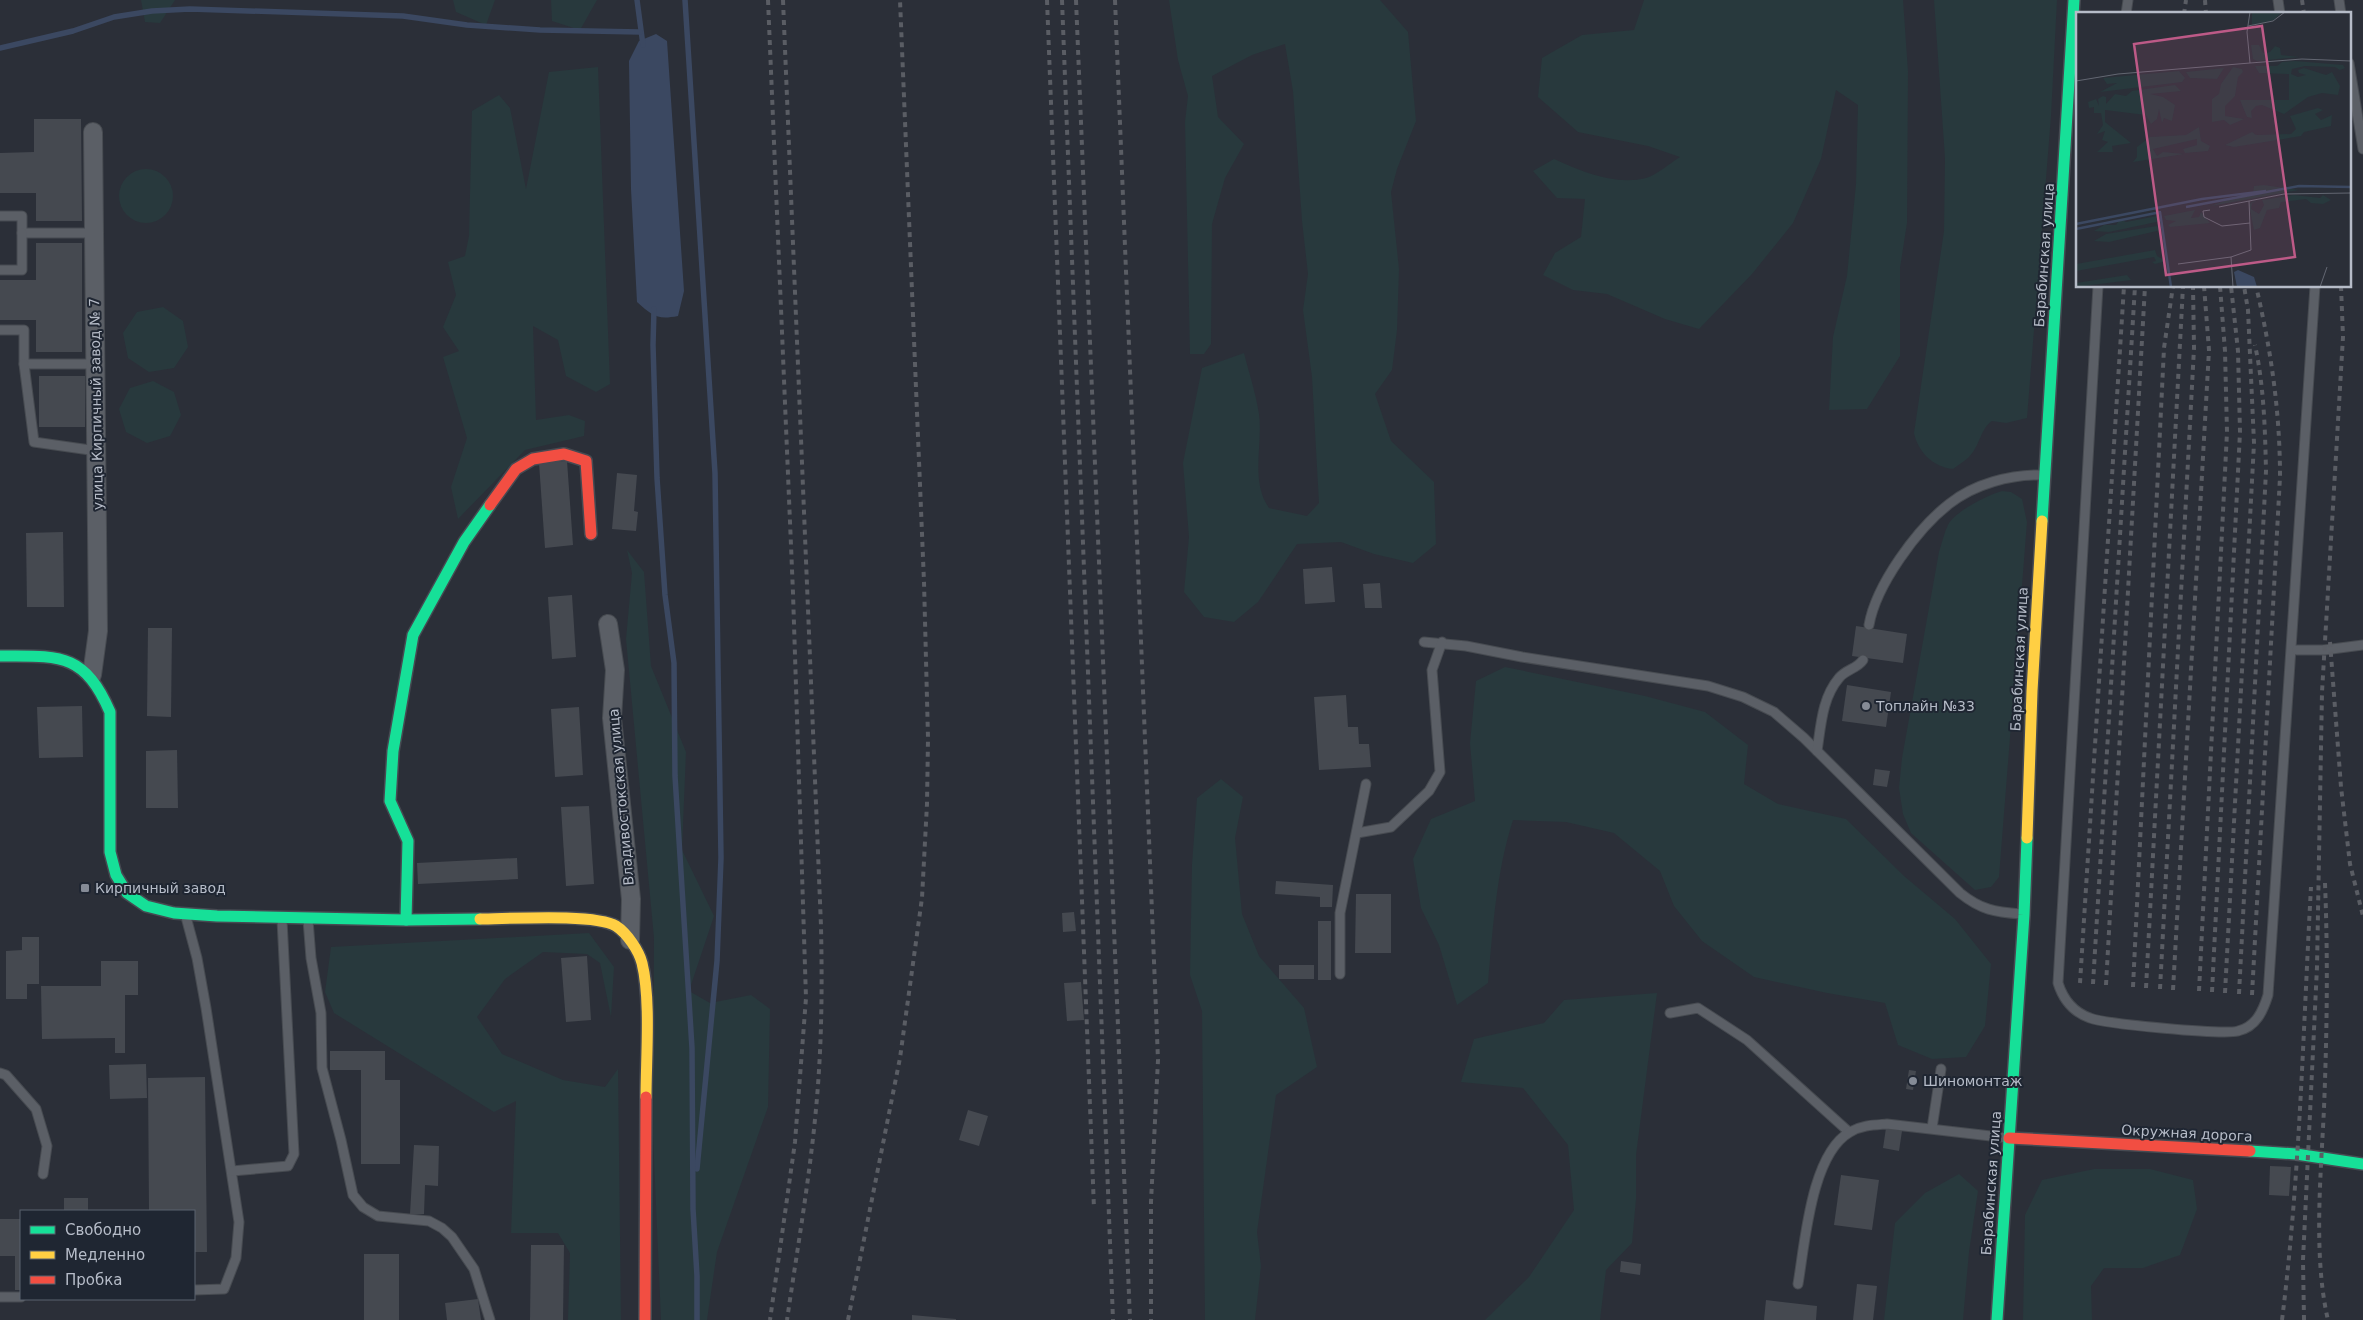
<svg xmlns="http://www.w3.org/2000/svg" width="2363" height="1320" viewBox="0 0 2363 1320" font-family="'DejaVu Sans',sans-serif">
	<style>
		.green { fill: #28393d }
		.water { fill: #3b4861 }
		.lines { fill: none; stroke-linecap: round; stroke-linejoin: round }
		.stream { stroke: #3b4861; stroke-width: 5.5 }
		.building { fill: #454950 }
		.lane-casing { stroke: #474b51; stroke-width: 11 }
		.street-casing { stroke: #474b51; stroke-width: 20 }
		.fast-casing { stroke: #464a52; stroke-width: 14 }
		.slow-casing { stroke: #464a52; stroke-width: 14 }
		.jam-casing { stroke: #464a52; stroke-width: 14 }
		.lane { stroke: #5b5f66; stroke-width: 9 }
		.street { stroke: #5b5f66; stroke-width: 18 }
		.fast { stroke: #16e098; stroke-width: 11 }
		.slow { stroke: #ffcf43; stroke-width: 11 }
		.jam { stroke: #f24e42; stroke-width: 11 }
		.rail { stroke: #5a5d64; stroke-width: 4; stroke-dasharray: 5 5; stroke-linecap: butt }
		.poi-dot { fill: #858b96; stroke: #1f2632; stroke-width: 2 }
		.labels { text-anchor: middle; stroke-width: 4; stroke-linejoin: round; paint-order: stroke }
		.street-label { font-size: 14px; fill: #b6bcc8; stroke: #1f2632 }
		.poi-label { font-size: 14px; fill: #b6bcc8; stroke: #1f2632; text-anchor: start }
		.inset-river { fill: none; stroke: #3b4861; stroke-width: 2.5 }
		.inset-road { fill: none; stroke: #636772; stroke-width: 1 }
		.view { fill: #bd5a87; fill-opacity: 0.15; stroke: #bd5a87; stroke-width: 2.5 }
		.inset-edge { fill: none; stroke: #b6bcc8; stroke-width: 2.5 }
	</style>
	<rect width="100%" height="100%" fill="#2b2f38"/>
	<!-- green -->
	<g class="green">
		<path d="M141 0H175L160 23 145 22Z"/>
		<path d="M453 0H495L486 25 456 12Z"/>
		<path d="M551 0H597L580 30 552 21Z"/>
		<path d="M1169 0H1380L1408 32 1416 121 1397 169 1391 192 1399 269 1397 330 1392 370 1375 394 1391 441 1434 482 1436 544 1413 563 1374 554 1341 542 1297 544 1258 602 1234 622 1204 617 1184 592 1189 537 1183 463 1202 368 1244 353C1249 373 1256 394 1259 414 1263 445 1250 481 1269 508L1307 516 1319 503 1312 377 1303 310 1308 274 1302 221 1293 91 1285 44 1252 55 1212 76 1218 117 1244 144 1225 178 1212 224 1211 344 1204 354H1190L1185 122 1188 96 1178 60Z"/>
		<path d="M1644 0H1903L1908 71 1907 223 1900 268V356L1867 409 1829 410 1833 337 1847 276 1856 184 1858 105 1836 90 1821 159 1793 223 1752 274 1699 329 1665 319 1607 294 1573 290 1543 275 1555 253 1581 237 1585 199 1557 198 1533 171 1554 159C1581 171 1615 186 1646 178 1657 175 1670 163 1680 157L1648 146 1578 132 1538 97 1542 58 1582 35 1634 30Z"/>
		<path d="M1934 0H2057L2051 116 2027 418 2006 423 1992 421C1980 429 1980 446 1969 457 1965 461 1958 465 1953 469 1933 467 1918 452 1914 433L1944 231 1945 158Z"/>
		<path d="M598 67 610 384 596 392 566 376 558 340 533 326 536 420 569 415 585 421 584 436 525 450 458 519 451 487 467 438 443 357 459 351 443 327 456 295 448 262 465 256 469 236 472 111 499 95 510 108 526 189 549 72Z"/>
		<circle cx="146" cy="196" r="27"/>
		<path d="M163 307 183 321 188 347 174 368 149 372 128 358 123 333 137 312Z"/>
		<path d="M153 381 174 392 181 415 170 436 147 443 126 432 119 409 130 388Z"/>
		<path d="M2002 491 2011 492 2022 499 2027 522 1999 877 1991 887 1975 890 1911 833 1903 814 1899 788 1902 758 1939 552C1942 543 1944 533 1948 525 1955 511 1988 495 2002 491Z"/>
		<path d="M627 550 644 572 651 666 686 752 682 850 714 916 689 991 710 1003 751 995 770 1009 768 1107 717 1252 707 1320H661L653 1136 654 938 626 639 632 573Z"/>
		<path d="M1505 667 1645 696 1705 712 1748 745 1744 784 1778 804 1846 819 1904 876 1955 919 1991 964 1985 1026 1966 1057 1932 1059 1898 1045 1885 1003 1827 993 1754 977 1702 941 1674 906 1660 871 1614 833 1566 822 1513 820C1496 873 1493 928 1488 983L1457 1005 1439 945 1421 908 1413 859 1431 819 1475 801 1470 743 1476 681Z"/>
		<path d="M1221 779 1243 797 1235 838 1242 914 1259 956 1304 1008 1317 1067 1276 1095 1257 1232 1261 1266 1255 1320H1205L1202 1011 1190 975 1192 864 1197 798Z"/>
		<path d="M589 933 614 967 611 1017 600 963 587 954 543 952 505 979 477 1017 502 1054 563 1080 605 1087 618 1069 621 1320H568L570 1253 558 1233H511L516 1101 494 1112 334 1013 325 992 331 947Z"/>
		<path d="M1657 993 1636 1155V1199L1632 1243 1606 1270 1600 1320H1485L1529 1277 1574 1210 1568 1145 1523 1088 1461 1082 1474 1039 1544 1023 1564 1000Z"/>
		<path d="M2094 1169H2150L2193 1180 2197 1209 2180 1255 2143 1268H2104L2091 1286 2092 1320H2023L2025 1215 2042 1180Z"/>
		<path d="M1959 1174 1978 1191 1969 1252 1963 1320H1884L1895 1223 1925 1193Z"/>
	</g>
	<!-- water -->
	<path class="water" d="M656 34 667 41 684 291 678 316C657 320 653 316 637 302L631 189 629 61 639 41Z"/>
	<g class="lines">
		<!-- stream -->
		<g class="stream">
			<path d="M637 0 643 45"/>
			<path d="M685 0 715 473 721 858 717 961 697 1169"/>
			<path d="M0 48 73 31 114 17 152 11 190 9 403 16 467 25 540 30 640 32"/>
			<path d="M654 309 653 345 657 478 665 595 674 663 675 776 692 1048 693 1209 697 1276V1320"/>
		</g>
	</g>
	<!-- building -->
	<g class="building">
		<path d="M34 119H81L82 221H36V193H0V153L34 152Z"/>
		<path d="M36 243H82V352H36V320H0V280H36Z"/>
		<rect x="39" y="376" width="46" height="51"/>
		<path d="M567 461 573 545 545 548 539 463Z"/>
		<path d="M617 473 637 475 634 511 638 512 636 531 612 529Z"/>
		<path d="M63 532 64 607H27L26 533Z"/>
		<path d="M1332 567 1335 602 1305 604 1303 569Z"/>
		<path d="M1380 583 1382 608H1365L1363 584Z"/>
		<path d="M572 595 576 657 552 659 548 597Z"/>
		<path d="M1856 626 1907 634 1903 663 1852 656Z"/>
		<path d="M148 628H172L171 717 147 716Z"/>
		<path d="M1847 685 1891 692 1886 727 1842 721Z"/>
		<path d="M1346 695 1348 727H1358L1359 744H1369L1371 767 1319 770 1314 697Z"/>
		<path d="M82 706 83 757 39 758 37 707Z"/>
		<path d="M579 707 583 775 555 777 551 709Z"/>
		<path d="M177 750 178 808H146V751Z"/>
		<path d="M1875 769 1890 771 1887 787 1873 785Z"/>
		<path d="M589 806 594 884 566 886 561 807Z"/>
		<path d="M517 858 518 879 418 884 417 863Z"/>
		<path d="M1276 881 1333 885 1332 907H1320V897L1275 894Z"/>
		<path d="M1356 894H1391V953H1355Z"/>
		<path d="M1074 912 1076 931 1063 932 1062 913Z"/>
		<rect x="1318" y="921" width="13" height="59"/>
		<path d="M22 937H39V984H27V999H6V951L22 950Z"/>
		<path d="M587 956 591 1020 566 1022 561 958Z"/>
		<path d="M101 961H138V995H125V1053H115V1038L42 1039 41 986H101Z"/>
		<rect x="1279" y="965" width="35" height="14"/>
		<path d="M1081 982 1084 1020 1067 1021 1064 983Z"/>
		<path d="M330 1051H385V1080H400V1164H361V1070H330Z"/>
		<path d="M146 1064 147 1098 110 1099 109 1065Z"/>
		<path d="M1909 1070 1916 1071 1913 1090 1906 1089Z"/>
		<path d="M205 1077 207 1252H194V1211H149L148 1078Z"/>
		<path d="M968 1110 988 1116 979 1146 959 1140Z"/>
		<path d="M1886 1128 1902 1131 1899 1151 1883 1148Z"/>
		<path d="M414 1145 439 1146 438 1186 425 1185 424 1214H410Z"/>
		<path d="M2270 1166 2291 1167 2289 1196 2269 1195Z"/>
		<path d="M1841 1175 1879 1180 1872 1230 1834 1225Z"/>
		<rect x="64" y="1198" width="24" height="13"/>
		<path d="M0 1219H21V1290H15V1256H0Z"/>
		<path d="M531 1245H564L563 1320H530Z"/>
		<rect x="364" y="1254" width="35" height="66"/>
		<path d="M1621 1261 1641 1264 1640 1275 1620 1272Z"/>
		<path d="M1857 1284 1877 1286 1873 1320H1853Z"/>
		<path d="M478 1299 481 1320H447L445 1303Z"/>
		<path d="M1766 1300 1817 1306 1816 1320H1764Z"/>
		<path d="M912 1315 956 1319V1320H912Z"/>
	</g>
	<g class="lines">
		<defs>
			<g id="lane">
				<path d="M2278 0 2280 14"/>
				<path d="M2339 0 2341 14"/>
				<path d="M2126 14 2128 0"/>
				<path d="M2349 63 2363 149"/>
				<path d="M0 216H22V233H93"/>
				<path d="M0 270H22V233"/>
				<path d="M2098 286 2058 983C2063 999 2073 1012 2090 1018 2105 1024 2223 1035 2238 1031 2256 1027 2263 1011 2268 995L2315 286"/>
				<path d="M0 330H24V364H96"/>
				<path d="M24 364 34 442 97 451"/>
				<path d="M1869 625C1876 585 1917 529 1949 504 1974 484 2011 474 2043 475"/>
				<path d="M1424 642 1466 646 1522 657 1708 686 1743 697 1774 712 1804 738 1960 893C1981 910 1995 912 2021 914"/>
				<path d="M2297 650H2324L2363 645"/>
				<path d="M1817 751C1821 725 1822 698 1839 678 1846 669 1857 669 1863 660"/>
				<path d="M1357 833 1391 827 1429 791 1440 772 1432 670 1442 642"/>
				<path d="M186 917 197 958 206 1008 239 1222 236 1258 224 1289 194 1290"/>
				<path d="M308 920 311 958 321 1013 322 1068 341 1140 353 1195 363 1207 378 1216 429 1221 442 1228 452 1237 474 1269 490 1320"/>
				<path d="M1340 974V913L1366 784"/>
				<path d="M1670 1013 1698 1008 1747 1040 1849 1132"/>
				<path d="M0 1073 6 1075 36 1109 47 1146 43 1174"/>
				<path d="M1932 1128 1941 1069"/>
				<path d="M232 1171 288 1166 294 1154 282 920"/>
				<path d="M1798 1284C1805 1243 1811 1154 1850 1132 1862 1125 1875 1125 1887 1124L2008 1138"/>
				<path d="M0 1297H21"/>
			</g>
			<g id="street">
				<path d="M608 624 615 670 612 718 631 899 630 940"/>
				<path d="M92 675 98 631 93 132"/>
			</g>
			<g id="fast">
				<path d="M2042 521 2074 0"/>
				<path d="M0 656C59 656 84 652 110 712V852L116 875 127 893 146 906 174 913 217 916 406 920 480 919"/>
				<path d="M406 920 408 841 390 801 393 751 413 635 464 542 490 505"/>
				<path d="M2250 1151 2296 1154 2363 1164"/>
				<path d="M1997 1320 2024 915 2027 838"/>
			</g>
			<g id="slow">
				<path d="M2027 838 2032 691 2042 521"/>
				<path d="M480 919C507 919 595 913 616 926 627 933 639 951 642 963 651 999 646 1059 646 1097"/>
			</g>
			<g id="jam">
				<path d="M490 505 516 469 533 459 564 454 586 461 591 534"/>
				<path d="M2009 1138 2250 1151"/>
				<path d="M645 1320 646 1097"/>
			</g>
		</defs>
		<!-- lane casing -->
		<use href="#lane" class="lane-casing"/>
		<!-- street casing -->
		<use href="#street" class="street-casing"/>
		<!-- fast casing -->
		<use href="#fast" class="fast-casing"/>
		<!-- slow casing -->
		<use href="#slow" class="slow-casing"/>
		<!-- jam casing -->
		<use href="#jam" class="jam-casing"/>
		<!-- lane -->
		<use href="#lane" class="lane"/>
		<!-- street -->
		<use href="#street" class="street"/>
		<!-- fast -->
		<use href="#fast" class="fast"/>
		<!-- slow -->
		<use href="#slow" class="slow"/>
		<!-- jam -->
		<use href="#jam" class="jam"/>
		<!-- rail -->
		<g class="rail">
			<path d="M768 0 793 593 806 998 795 1142 770 1320"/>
			<path d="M783 0 821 926C822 974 822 1022 819 1070 814 1154 799 1237 787 1320"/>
			<path d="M1047 0 1094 1209"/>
			<path d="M1062 0 1113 1320"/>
			<path d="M1076 0 1130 1320"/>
			<path d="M1115 0 1158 1060 1151 1202V1320"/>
			<path d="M2205 0 2206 14"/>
			<path d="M2302 0 2304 14"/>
			<path d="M2184 14 2186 0"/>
			<path d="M2330 642 2341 787 2350 864 2363 916"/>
			<path d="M2325 883C2328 960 2327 1032 2324 1108 2321 1174 2313 1256 2328 1320"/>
			<path d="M2080 983 2124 286"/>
			<path d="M2093 984 2135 286"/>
			<path d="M2106 985 2145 286"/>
			<path d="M2133 987 2164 348 2173 286"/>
			<path d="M2146 988 2183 286"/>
			<path d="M2160 989 2194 348 2193 286"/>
			<path d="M2173 990 2209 350 2204 286"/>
			<path d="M2199 991 2227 432 2225 351 2220 286"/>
			<path d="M2212 992 2240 432 2238 351 2231 286"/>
			<path d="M2225 993 2254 443 2248 310 2244 286"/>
			<path d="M2239 994 2266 471C2265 428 2264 387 2255 345"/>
			<path d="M2252 995 2280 477C2280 411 2271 350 2256 286"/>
			<path d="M848 1320 900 1058 922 898 927 804 928 738 924 582 900 0"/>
			<path d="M2282 1320C2300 1177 2303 1031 2311 887"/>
			<path d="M2304 1320 2303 1260 2317 967 2322 692 2343 337 2341 286"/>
		</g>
	</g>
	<!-- markers -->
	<g class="poi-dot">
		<circle cx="1866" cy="706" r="5"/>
		<rect x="80" y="883" width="10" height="10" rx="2.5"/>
		<circle cx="1913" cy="1081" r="5"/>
	</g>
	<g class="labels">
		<!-- street labels -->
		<g class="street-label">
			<text transform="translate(2044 255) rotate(-86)" y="5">Барабинская улица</text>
			<text transform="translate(96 404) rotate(-91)" y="5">улица Кирпичный завод № 7</text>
			<text transform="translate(2019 659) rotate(-87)" y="5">Барабинская улица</text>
			<text transform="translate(621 797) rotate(-95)" y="5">Владивостокская улица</text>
			<text transform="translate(2187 1133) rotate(3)" y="5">Окружная дорога</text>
			<text transform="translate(1991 1183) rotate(-86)" y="5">Барабинская улица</text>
		</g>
		<!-- poi labels -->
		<g class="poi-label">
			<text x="1876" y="711">Топлайн №33</text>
			<text x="95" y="893">Кирпичный завод</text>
			<text x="1923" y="1086">Шиномонтаж</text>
		</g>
	</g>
	<!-- overview -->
	<g transform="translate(2076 12)">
		<rect width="275" height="275" fill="#2b2f38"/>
		<path d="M176 0H206L198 8 176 13ZM175 33H183L187 41 194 40 199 34 204 36 205 43 223 45 181 49 177 47ZM219 49 267 53 269 56 264 58 259 55 229 54 216 57 215 62 222 65 230 63 223 61 222 58 228 56 250 63 256 60 264 74 262 83 246 81 232 85 208 102 186 93 180 94 175 99 176 106 171 105 164 88H213V62L183 61 179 54H201L206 50ZM157 55 166 57 167 60 162 65 159 84 149 94V104L168 107 154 113 148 108 136 110V87L143 82 145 72ZM148 56 141 67 114 66 110 60ZM103 59 109 66 106 70 24 80 41 71 31 72 27 66ZM99 73 105 79 74 82 87 85 99 93 96 109 88 106 86 111 83 97 81 107 75 112 70 103 29 98V110L55 131 36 134 37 140H21L32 130 26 128 29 119 21 122 27 113 25 101H18V95L13 96 12 90 20 87 23 94 22 87 27 84 30 85V92L39 82 50 84 56 79ZM242 96 247 98 239 102 245 108 256 103 255 114 228 120 225 124 158 135 149 133 176 120 180 123 215 122 220 117 214 104ZM123 115 125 129 134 134 132 139 109 141 107 137 121 133V127L77 137 81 144 87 140 108 142 57 150 61 145V135L74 125 110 123ZM188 173 223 178 135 194 170 181 177 182 178 174ZM218 183 244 186 247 183 255 188 247 192 235 191 230 187 205 190 203 196 191 198 184 216 178 218 173 193 176 190 181 189 176 191 175 197 183 202 188 193 186 188ZM119 198 115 206 123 205 125 200 134 211 94 215 92 213 100 209 90 208 88 204ZM81 204 85 209 33 220 18 219 28 213H40L44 207 50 210ZM81 214 86 215 85 218 33 230 18 229 30 222ZM79 238 81 244 90 249 79 252 76 250 80 249 78 245 0 259V252ZM51 263 55 268 0 275V271Z" fill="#28393d"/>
		<path d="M162 258 178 265 181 275H161L158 260Z" fill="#3b4861"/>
		<path class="inset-river" d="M110 195 223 174 275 175M84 200 95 275M0 212 126 187 190 179M0 217 85 200"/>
		<path class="inset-road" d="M172 14 197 9 209 0M174 51 226 47 275 49M0 69 42 62 174 51 171 20 174 0M143 195 208 182 275 181M134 198 127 199 128 205 146 214 174 211M155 245 157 275M102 252 155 245 175 238 173 189M244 275 251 255"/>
		<path class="view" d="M186 14 219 245 90 263 58 32Z"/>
		<rect width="275" height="275" class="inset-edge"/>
	</g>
	<!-- legend -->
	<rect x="20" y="1210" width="175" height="90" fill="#1f2632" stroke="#5b626e"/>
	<rect x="30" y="1226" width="25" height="8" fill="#16e098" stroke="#5b626e"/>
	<text x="65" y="1235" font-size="15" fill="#b6bcc8">Свободно</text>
	<rect x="30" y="1251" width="25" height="8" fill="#ffcf43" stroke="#5b626e"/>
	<text x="65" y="1260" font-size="15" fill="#b6bcc8">Медленно</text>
	<rect x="30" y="1276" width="25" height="8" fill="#f24e42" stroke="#5b626e"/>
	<text x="65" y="1285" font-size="15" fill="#b6bcc8">Пробка</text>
</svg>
